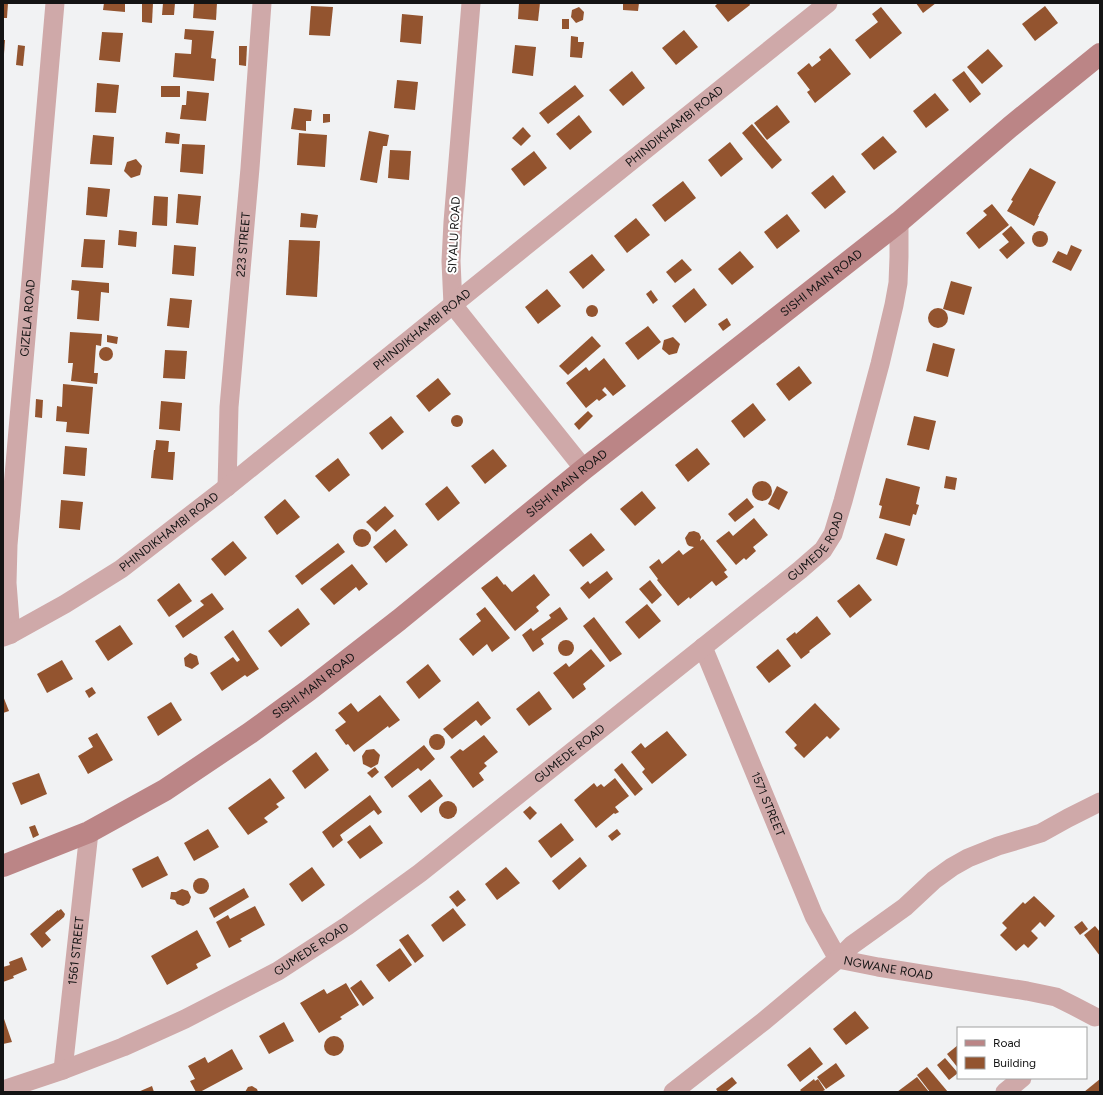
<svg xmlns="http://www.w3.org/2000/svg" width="1103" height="1095" viewBox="0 0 1103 1095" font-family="Figtree,sans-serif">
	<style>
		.building { fill: #93542f }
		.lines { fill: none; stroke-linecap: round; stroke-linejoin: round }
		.street { stroke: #cfa9a9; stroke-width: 19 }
		.secondary { stroke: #bb8586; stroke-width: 22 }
		.labels { text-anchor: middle; stroke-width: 4; stroke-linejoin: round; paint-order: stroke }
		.street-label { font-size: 12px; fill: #141414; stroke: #fff }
	</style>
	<rect width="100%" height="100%" fill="#f1f2f3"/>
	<!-- building -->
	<g class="building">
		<path d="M3 3H8L7 18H3Z"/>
		<path d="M104 3H125V12L103 10Z"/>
		<path d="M142 3H153L152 23 142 22Z"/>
		<path d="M163 3H175L174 15H162Z"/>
		<path d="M194 3H217L216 20 193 18Z"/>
		<path d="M519 3H540L538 21 518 19Z"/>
		<path d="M623 3H639L638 11 623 10Z"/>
		<path d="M718 3H749L750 5 728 22 715 6Z"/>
		<path d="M916 3H936L923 13Z"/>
		<path d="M311 6 333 7 330 36 309 35Z"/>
		<path d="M1045 6 1058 23 1035 41 1022 24Z"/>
		<path d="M579 7 584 12 583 20 576 23 571 17 572 10Z"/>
		<path d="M881 7 902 33 870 59 855 40 878 22 872 14Z"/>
		<path d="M402 14 423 16 421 44 400 42Z"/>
		<rect x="562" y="19" width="7" height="10"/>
		<path d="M185 29 214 31 211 58 216 59 214 81 173 77 175 53 191 54 192 40 184 39Z"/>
		<path d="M684 30 698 47 676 65 662 48Z"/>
		<path d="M102 32 123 33 120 62 99 60Z"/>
		<path d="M571 36 578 37V42H584L582 58 570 57Z"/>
		<path d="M3 40H5L4 54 3 53Z"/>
		<path d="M18 45 25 46 23 66 16 65Z"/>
		<path d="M515 45 536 47 533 76 512 73Z"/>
		<path d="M239 46H247L246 66 239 65Z"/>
		<path d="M830 48 851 74 815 103 807 92 810 90 797 73 809 63 812 67 821 60 819 57Z"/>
		<path d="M988 49 1003 66 982 84 967 67Z"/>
		<path d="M632 71 645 88 623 106 609 90Z"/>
		<path d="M964 71 981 94 970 103 952 80Z"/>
		<path d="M397 80 418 82 415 110 394 108Z"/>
		<path d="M97 83 119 85 116 113 95 112Z"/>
		<path d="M575 85 584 96 548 124 539 113Z"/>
		<rect x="161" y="86" width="19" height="11"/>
		<path d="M187 91 209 93 206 121 180 119 182 105H186Z"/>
		<path d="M935 93 949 110 926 128 913 111Z"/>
		<path d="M777 105 790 122 767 140 754 123Z"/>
		<path d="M294 108 312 110 311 121H306V131L291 129Z"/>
		<path d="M323 114H330V122L323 123Z"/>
		<path d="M579 115 592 132 570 150 556 134Z"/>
		<path d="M752 124 782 160 772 169 742 133Z"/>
		<path d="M523 127 531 136 521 146 512 138Z"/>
		<path d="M369 131 389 135 387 146H383L377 183 360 180Z"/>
		<path d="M166 132 180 134 179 144 165 143Z"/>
		<path d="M299 133 327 135 325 167 297 165Z"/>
		<path d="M93 135 114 137 112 165 90 164Z"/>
		<path d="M883 136 897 152 874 170 861 154Z"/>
		<path d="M730 142 743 159 721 177 708 160Z"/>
		<path d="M182 144 205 145 203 174 180 172Z"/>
		<path d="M390 150 411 151 409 180 388 178Z"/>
		<path d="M534 151 547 168 524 186 511 169Z"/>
		<path d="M136 159 142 166 140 175 131 178 124 171 127 162Z"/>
		<path d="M1030 168 1056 182 1038 216H1039L1034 226 1007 211 1013 201 1011 200Z"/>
		<path d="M833 175 846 192 825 209 811 193Z"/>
		<path d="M683 181 696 198 665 222 652 205Z"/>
		<path d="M88 187 110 189 107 217 86 215Z"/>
		<path d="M178 194 201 196 198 225 176 223Z"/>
		<path d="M154 196 168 197 167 226 152 225Z"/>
		<path d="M992 204 1009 225 979 249 966 233 987 215 983 211Z"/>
		<path d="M301 213 318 215 316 228 300 227Z"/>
		<path d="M787 214 800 231 777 249 764 232Z"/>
		<path d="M636 218 650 235 627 253 614 236Z"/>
		<path d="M1011 226 1025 243 1007 259 999 250 1009 242 1002 234Z"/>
		<path d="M119 230 137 232 136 247 118 245Z"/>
		<circle cx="1040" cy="239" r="8"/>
		<path d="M84 239 105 240 103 268 81 267Z"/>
		<path d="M289 240 320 241 317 297 286 295Z"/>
		<path d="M174 245 196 247 194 276 172 274Z"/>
		<path d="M1071 245 1082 250 1071 271 1052 262 1058 251 1067 255Z"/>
		<path d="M740 251 754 267 732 285 718 269Z"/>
		<path d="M592 254 605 270 583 289 569 272Z"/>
		<path d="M682 259 692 270 675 283 666 272Z"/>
		<path d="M72 280 109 283V293L101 292 99 321 77 319 79 291 71 290Z"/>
		<path d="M951 281 972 287 964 315 943 309Z"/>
		<path d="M694 288 707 305 685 323 672 306Z"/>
		<path d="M547 289 561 306 538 324 525 307Z"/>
		<path d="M651 290 658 300 653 304 646 294Z"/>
		<path d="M170 298 192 300 189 328 167 326Z"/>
		<circle cx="592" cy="311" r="6"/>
		<circle cx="938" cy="318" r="10"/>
		<path d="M727 318 731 325 723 331 718 324Z"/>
		<path d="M648 326 661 342 638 360 625 343Z"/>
		<path d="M70 332 102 334 101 346 96 345 94 373H98L97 384 71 381 73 363H68Z"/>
		<path d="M107 335 118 337 117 344 107 342Z"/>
		<path d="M592 336 601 346 568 375 559 366Z"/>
		<path d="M673 337 680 344 677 353 669 355 662 349 664 340Z"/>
		<path d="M933 343 955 349 948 377 926 371Z"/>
		<circle cx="106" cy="354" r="7"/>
		<path d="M165 350 187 351 185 379 163 378Z"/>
		<path d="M604 358 626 386 613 396 605 387 602 390 607 395 599 401 597 399 586 408 566 383 586 367 589 371Z"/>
		<path d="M799 366 812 383 789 401 776 384Z"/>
		<path d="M438 378 451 394 429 412 416 396Z"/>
		<path d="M63 384 93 387 89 434 66 432 67 422 56 421 57 406 62 407Z"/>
		<path d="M36 399 43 400 42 418 35 417Z"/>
		<path d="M161 401 182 403 180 431 159 429Z"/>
		<path d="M753 403 766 420 744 438 731 421Z"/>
		<path d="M588 411 593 416 579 430 574 424Z"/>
		<circle cx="457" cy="421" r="6"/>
		<path d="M391 416 404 432 382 450 369 433Z"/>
		<path d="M914 416 936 421 929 450 907 445Z"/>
		<path d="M156 440 169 441 168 452H175L173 480 151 478 154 450H155Z"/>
		<path d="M65 446 87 448 85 476 63 474Z"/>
		<path d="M697 448 710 464 688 482 675 465Z"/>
		<path d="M493 449 507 466 485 484 471 466Z"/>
		<path d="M338 458 350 475 329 492 315 476Z"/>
		<path d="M946 476 957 478 955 490 944 488Z"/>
		<path d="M886 478 920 487 916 504 919 505 916 515 913 514 910 526 879 518 882 506 879 505Z"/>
		<circle cx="762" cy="491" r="10"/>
		<path d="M447 486 460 503 438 521 425 504Z"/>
		<path d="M777 486 788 492 779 510 768 504Z"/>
		<path d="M642 491 656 508 635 526 620 509Z"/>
		<path d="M747 498 754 507 735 522 728 514Z"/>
		<path d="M285 499 300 517 277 535 264 517Z"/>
		<path d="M61 500 83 502 80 530 59 528Z"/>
		<path d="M385 506 394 516 376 532 366 522Z"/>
		<path d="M754 518 768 535 753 547 756 551 746 560 744 558 736 565 716 541 729 531 733 536Z"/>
		<path d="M395 529 408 545 386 563 373 547Z"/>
		<circle cx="362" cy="538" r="9"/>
		<path d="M694 531 699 533 701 537 700 541 703 539 727 570 724 572 728 577 716 586 712 581 690 599 689 597 678 606 657 580 658 579 649 567 659 559 662 564 679 550 683 555 694 547 689 546 687 544 685 538 689 532Z"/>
		<path d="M591 533 605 550 583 567 569 550Z"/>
		<path d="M885 533 905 539 897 566 876 559Z"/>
		<path d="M233 541 247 558 225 576 211 559Z"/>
		<path d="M338 543 345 552 302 585 295 576Z"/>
		<path d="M352 564 368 584 359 591 356 587 334 605 320 589Z"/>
		<path d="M607 571 613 579 589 599 580 588 588 581 590 584Z"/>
		<path d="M534 574 550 595 536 607 539 611 515 631 481 588 497 576 504 585 505 584 512 592Z"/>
		<path d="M650 580 662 595 652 604 639 589Z"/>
		<path d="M179 583 192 601 169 617 157 600Z"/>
		<path d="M859 584 872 600 850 618 837 601Z"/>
		<path d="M212 593 224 609 183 638 175 626 204 605 200 601Z"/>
		<path d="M647 604 661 621 639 639 625 622Z"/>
		<path d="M485 607 510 638 492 652 487 644 473 656 459 639 481 621 476 614Z"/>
		<path d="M560 607 568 619 541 639 544 644 533 652 522 635 531 628 533 631 551 618 549 615Z"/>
		<path d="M298 608 310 624 281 647 268 631Z"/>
		<path d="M817 616 831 634 809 651 810 652 801 659 786 639 795 632 796 634Z"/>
		<path d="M594 617 622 654 610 662 583 626Z"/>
		<path d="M120 625 133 644 108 661 95 641Z"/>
		<path d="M233 630 259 669 247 677 245 675 222 691 210 673 233 657 237 662 240 660 224 637Z"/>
		<circle cx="566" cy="648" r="8"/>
		<path d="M591 649 605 666 583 684 586 689 573 699 553 673 566 663 569 667Z"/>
		<path d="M778 649 791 666 769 683 756 667Z"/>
		<path d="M190 653 197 656 199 664 192 669 185 666 184 658Z"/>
		<path d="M62 660 73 679 47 693 37 674Z"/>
		<path d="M428 664 441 681 419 699 406 682Z"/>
		<path d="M92 687 96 693 89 698 85 691Z"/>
		<path d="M539 691 552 709 529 726 516 709Z"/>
		<path d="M380 695 400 720 389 728 388 726 354 752 348 744 346 745 335 730 346 722 338 713 351 703 358 712Z"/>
		<path d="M3 696 9 711 3 713Z"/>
		<path d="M478 701 491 718 481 726 476 720 452 739 443 729Z"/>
		<path d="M171 702 182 720 158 736 147 717Z"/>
		<path d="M815 703 840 729 830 739 827 736 804 758 794 748 797 745 785 732Z"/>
		<path d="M667 731 687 755 652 784 642 772 645 769 631 752 641 743 645 748Z"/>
		<path d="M97 733 113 760 88 774 78 756 93 747 88 738Z"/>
		<circle cx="437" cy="742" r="8"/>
		<path d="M484 735 498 752 484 763 487 766 479 773 484 780 473 788 450 757 460 749 463 751Z"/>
		<path d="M424 745 435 759 421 771 418 768 392 788 384 777Z"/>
		<path d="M374 749 380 755 378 764 371 768 363 764 362 756 366 750Z"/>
		<path d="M316 752 329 770 305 789 292 771Z"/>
		<path d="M622 763 643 789 635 796 614 770Z"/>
		<path d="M375 767 379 772 372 778 367 773Z"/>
		<path d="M39 773 47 794 21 805 12 783Z"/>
		<path d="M270 778 285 798 276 804 279 807 264 818 268 822 248 835 228 808Z"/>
		<path d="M615 778 629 796 615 807 619 812 615 814 614 813 596 828 574 800 594 783 597 787 601 784 604 787Z"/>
		<path d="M430 779 443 796 421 813 408 796Z"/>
		<path d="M370 795 382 812 378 815 374 810 340 835 343 840 333 848 322 832Z"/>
		<circle cx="448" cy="810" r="9"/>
		<path d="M530 806 537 813 530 820 523 812Z"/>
		<path d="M561 823 574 840 551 858 538 841Z"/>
		<path d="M35 825 39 835 33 838 29 827Z"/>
		<path d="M370 825 383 843 360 859 347 842Z"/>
		<path d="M208 829 219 847 194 861 184 843Z"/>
		<path d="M617 829 621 834 612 841 608 836Z"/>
		<path d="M158 856 168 875 142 888 132 869Z"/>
		<path d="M580 857 587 866 559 890 552 881Z"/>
		<path d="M312 867 325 885 302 902 289 884Z"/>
		<path d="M506 867 520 883 497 900 485 884Z"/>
		<circle cx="201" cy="886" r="8"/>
		<path d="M244 888 249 897 214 918 209 908Z"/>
		<path d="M182 889 188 891 191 897 189 903 183 906 177 904 175 900 170 899 171 892H176Z"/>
		<path d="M458 890 466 900 457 907 449 897Z"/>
		<path d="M1034 896 1055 916 1045 927 1040 922 1031 931 1038 938 1028 948 1024 944 1016 951 1000 935 1007 928 1002 923 1023 902 1025 904Z"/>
		<path d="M255 906 265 925 240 939 242 941 229 948 216 922 228 915 230 919Z"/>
		<path d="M453 908 466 925 443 942 431 925Z"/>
		<path d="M61 909 65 914 64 917 45 933 51 940 42 948 30 934 58 910V911Z"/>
		<path d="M1082 921 1088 929 1080 935 1074 927Z"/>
		<path d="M1095 926 1100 932V956L1084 935Z"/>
		<path d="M197 930 211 956 196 964 198 968 167 985 151 956Z"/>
		<path d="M408 934 424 956 415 963 399 940Z"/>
		<path d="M400 948 412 965 389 982 376 965Z"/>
		<path d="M22 957 27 970 13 976 14 978 3 982V967L10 965 9 962Z"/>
		<path d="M361 980 374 998 363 1006 350 988Z"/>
		<path d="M346 983 359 1005 340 1017 342 1019 319 1033 300 1003 324 989 327 994Z"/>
		<path d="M855 1011 869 1028 846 1045 833 1029Z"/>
		<path d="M3 1016 12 1042 3 1044Z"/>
		<path d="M284 1022 294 1041 269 1054 259 1036Z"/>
		<circle cx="334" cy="1046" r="10"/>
		<path d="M958 1045V1068L947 1054Z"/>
		<path d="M810 1047 823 1064 800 1082 787 1065Z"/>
		<path d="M232 1049 243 1069 200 1092H196L190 1081 195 1079 188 1066 205 1057 208 1063Z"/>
		<path d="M945 1058 958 1073 949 1080 937 1065Z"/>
		<path d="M836 1063 845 1076 826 1089 817 1077Z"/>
		<path d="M927 1067 948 1092H930L917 1075Z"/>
		<path d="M732 1077 737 1083 726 1092H718L716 1089Z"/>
		<path d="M917 1077 929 1092H897Z"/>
		<path d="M814 1079 815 1081 818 1079 825 1090 823 1091 824 1092H802L800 1090Z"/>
		<path d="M1100 1079V1092H1084Z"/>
		<path d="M152 1086 154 1092H138Z"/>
		<path d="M252 1086 257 1089 258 1092H245L248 1087Z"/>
	</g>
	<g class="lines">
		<!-- street -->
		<g class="street">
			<path d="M471 3 453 222 451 261 453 305 584 469"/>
			<path id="s1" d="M227 487 229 407 250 168 262 3"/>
			<path id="s2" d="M11 634 7 583 8 545 55 3"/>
			<path id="s3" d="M3 637 11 634 65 604 121 569 227 487 518 252 828 3"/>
			<path id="s4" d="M703 647 814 916 838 959 852 945 905 907 934 880 952 867 968 858 998 846 1041 833 1068 818 1100 802"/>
			<path id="s5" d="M63 1070 89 832"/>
			<path id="s6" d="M3 1090 63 1070 123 1047 185 1019 278 971 347 926 420 873 800 570 823 550 833 534 843 501 880 364 894 305 898 283 899 257V222"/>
			<path id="s7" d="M673 1092 764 1021 838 959 878 967 1027 991 1056 997 1074 1006 1095 1017"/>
			<path d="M1005 1092 1022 1078"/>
		</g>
		<!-- secondary -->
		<path class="secondary" id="s8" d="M3 866 89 832 165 790 250 733 309 690 399 620 584 469 899 222 1010 127 1100 54"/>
	</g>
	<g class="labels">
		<!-- street labels -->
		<g class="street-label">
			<text dy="4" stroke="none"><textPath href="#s3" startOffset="845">PHINDIKHAMBI ROAD</textPath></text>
			<text transform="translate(454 235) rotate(-87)" y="4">SIYALU ROAD</text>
			<text dy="4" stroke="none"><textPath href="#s1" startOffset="243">223 STREET</textPath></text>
			<text dy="4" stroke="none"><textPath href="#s8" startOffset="1009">SISHI MAIN ROAD</textPath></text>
			<text dy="4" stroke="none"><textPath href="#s2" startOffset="317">GIZELA ROAD</textPath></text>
			<text dy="4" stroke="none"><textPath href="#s3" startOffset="521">PHINDIKHAMBI ROAD</textPath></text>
			<text dy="4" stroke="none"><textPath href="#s8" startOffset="685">SISHI MAIN ROAD</textPath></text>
			<text dy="4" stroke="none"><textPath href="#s3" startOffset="197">PHINDIKHAMBI ROAD</textPath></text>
			<text dy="4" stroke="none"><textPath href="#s6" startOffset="988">GUMEDE ROAD</textPath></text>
			<text dy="4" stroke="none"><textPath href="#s8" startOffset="361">SISHI MAIN ROAD</textPath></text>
			<text dy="4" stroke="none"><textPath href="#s6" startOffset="664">GUMEDE ROAD</textPath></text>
			<text dy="4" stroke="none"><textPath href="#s4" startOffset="170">1571 STREET</textPath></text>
			<text dy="4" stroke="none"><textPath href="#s6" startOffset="340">GUMEDE ROAD</textPath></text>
			<text dy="4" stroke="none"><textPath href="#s5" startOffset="120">1561 STREET</textPath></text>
			<text dy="4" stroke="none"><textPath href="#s7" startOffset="263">NGWANE ROAD</textPath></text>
		</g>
	</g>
	<!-- border -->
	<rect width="1103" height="1095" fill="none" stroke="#141414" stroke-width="8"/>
	<!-- legend -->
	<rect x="957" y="1027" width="130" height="52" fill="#ffffff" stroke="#a1a1a1"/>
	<rect x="965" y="1040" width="20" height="6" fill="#bb8586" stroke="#a1a1a1"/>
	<text x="993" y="1047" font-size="12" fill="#141414">Road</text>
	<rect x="965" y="1057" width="20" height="12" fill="#93542f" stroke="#a1a1a1"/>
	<text x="993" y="1067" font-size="12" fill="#141414">Building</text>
</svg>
